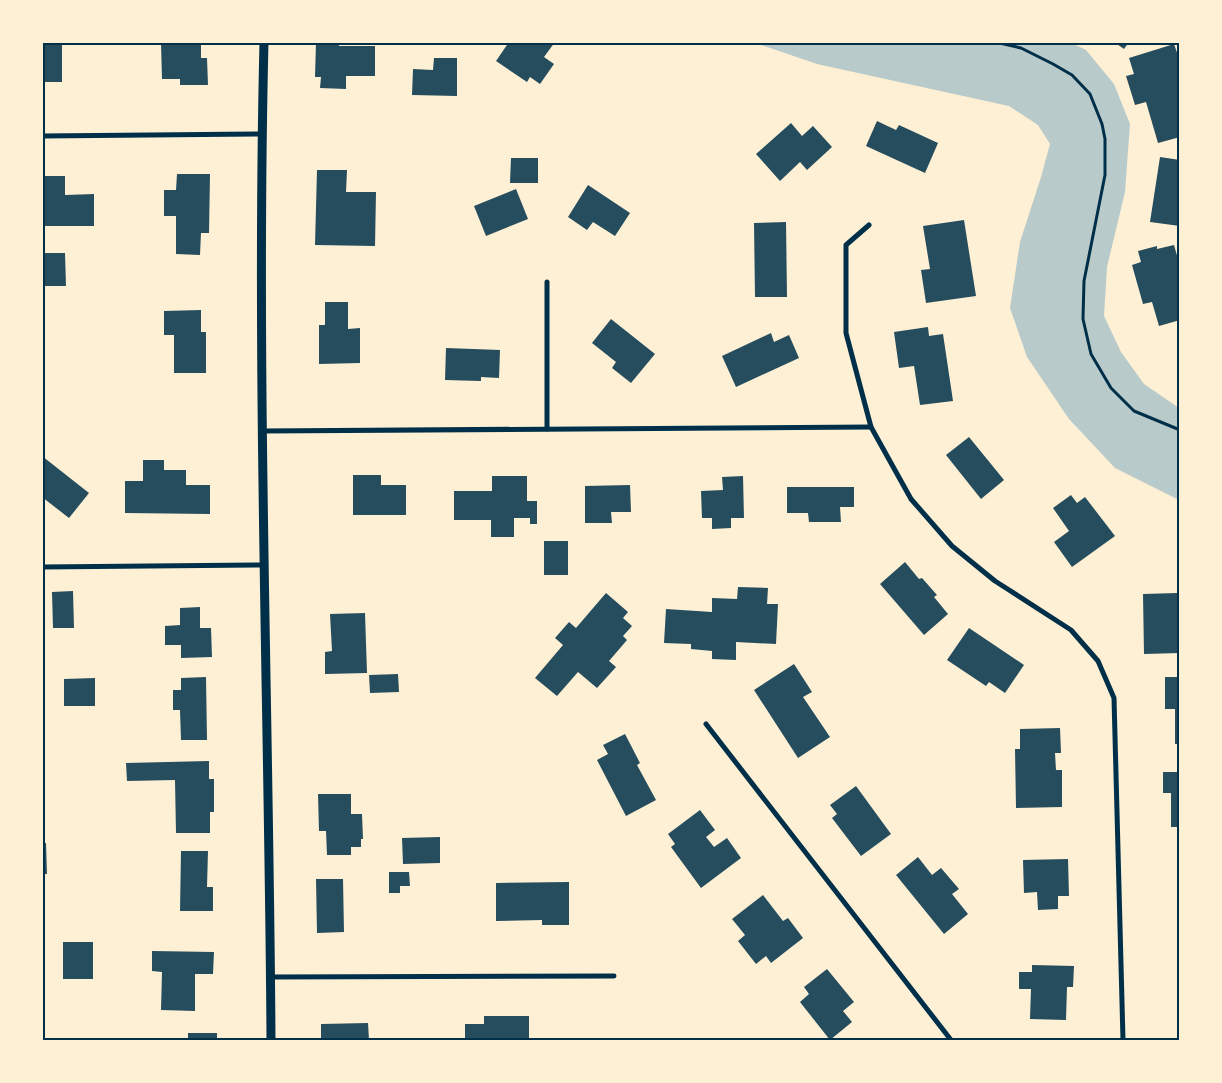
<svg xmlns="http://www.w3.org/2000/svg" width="1222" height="1083" viewBox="0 0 1222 1083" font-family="'Fira Sans',sans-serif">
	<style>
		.green { fill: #b9caca }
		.building { fill: #264d5e }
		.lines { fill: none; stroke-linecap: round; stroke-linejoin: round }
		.path { stroke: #003049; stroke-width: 3 }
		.minor { stroke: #003049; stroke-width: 5 }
		.tertiary { stroke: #003049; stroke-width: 9 }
		.neatline { fill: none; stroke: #003049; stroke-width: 2 }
	</style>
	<rect width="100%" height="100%" fill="#fdf0d5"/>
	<!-- green -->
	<path class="green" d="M1069 42 1086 50 1114 84 1130 124 1125 192 1107 267 1104 316 1121 352 1144 384 1179 408V500L1115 468 1069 419 1027 357 1010 308 1020 242 1041 177 1050 144 1038 125 1009 106 817 64 755 43Z"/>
	<!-- building -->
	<g class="building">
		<rect x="42" y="42" width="20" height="40"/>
		<path d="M170 42H201V58H207L208 85H180V79H162L161 43Z"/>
		<path d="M316 42H339V46H375V76H346V89L320 88 321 77H315Z"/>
		<path d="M509 42H555L544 57 554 64 540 84 530 77 527 82 496 61Z"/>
		<path d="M1114 42H1129L1124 49Z"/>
		<path d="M1174 44 1180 61V137L1158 143 1146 102 1135 105 1126 76 1134 74 1129 58Z"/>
		<path d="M434 58H457V96L412 95 413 69 433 70Z"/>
		<path d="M877 121 896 130 899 125 938 143 925 173 866 146Z"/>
		<path d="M791 123 802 136 813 126 832 147 807 170 800 162 780 181 756 154Z"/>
		<path d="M1160 157 1180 160V226L1150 222Z"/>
		<path d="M511 158H538V183H510Z"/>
		<path d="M317 170H347L346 192H376L375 246 315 245Z"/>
		<path d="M177 174H210L209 233H201L200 255 176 254V216H164V190H176Z"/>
		<path d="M42 176H65V195L94 194V226H42Z"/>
		<path d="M588 185 630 213 615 236 593 222 587 230 568 217Z"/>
		<path d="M516 189 528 219 486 236 474 206Z"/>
		<path d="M964 220 976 296 926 303 921 270 930 269 923 226Z"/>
		<path d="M786 222 787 297H755L754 223Z"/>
		<path d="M1174 245 1180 266V320L1159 326 1152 302 1143 304 1132 265 1141 262 1138 251 1157 246V249Z"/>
		<path d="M42 253H65L66 286H42Z"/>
		<path d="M325 302H348V329L360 328V363L319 364V325H325Z"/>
		<path d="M201 310V332H206V373H174V335H164V311Z"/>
		<path d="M611 319 655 354 631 383 612 368 616 362 592 343Z"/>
		<path d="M928 327 929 336 943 334 953 401 920 405 914 366 899 368 894 332Z"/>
		<path d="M771 333 774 342 789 335 799 358 736 387 722 356Z"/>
		<path d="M446 348 500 350 499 378 481 377V381L445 380Z"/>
		<path d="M969 437 1004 480 981 499 946 455Z"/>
		<path d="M42 456 89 493 69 518 42 497Z"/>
		<path d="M143 460H164V470H186V485H210V514L125 513V481H143Z"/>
		<path d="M353 475H381V485H406V515H353Z"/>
		<path d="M492 476H527V501H537V524H530V518H514V537H491V520H454V491H492Z"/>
		<path d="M743 476 744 518H731V528L712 529V518H702L701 491 723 490 722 477Z"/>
		<path d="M630 485 631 512H611L612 523H585V486Z"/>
		<path d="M787 487H854V507H840L841 522H809L808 513H787Z"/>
		<path d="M1071 495 1077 503 1085 497 1115 536 1072 567 1054 542 1069 531 1053 508Z"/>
		<rect x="544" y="541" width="24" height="34"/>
		<path d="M905 562 919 579 922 578 937 595 934 597 948 614 924 635 880 584Z"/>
		<path d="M738 587 768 588 767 604H778L776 644 736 642V660L712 659V651L691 649V644L664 643 666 609 712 612V598L737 599Z"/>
		<path d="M73 591 74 628H53L52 592Z"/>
		<path d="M606 593 628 612 623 618 632 626 623 636 627 640 609 661 616 667 597 688 578 672 557 696 535 678 563 645 555 638 569 622 576 628Z"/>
		<path d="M1177 593V605H1180V653L1144 654 1143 594Z"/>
		<path d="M200 607V628H211L212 657 181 658V645H165V626L180 625V608Z"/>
		<path d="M365 613 367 673 325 674V652L332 651 330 614Z"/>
		<path d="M969 628 1024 665 1005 693 989 682 986 686 947 660Z"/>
		<path d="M794 664 812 692 803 697 830 737 798 758 754 690Z"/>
		<path d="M398 674 399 692 370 693 369 675Z"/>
		<path d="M206 677 207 740H181L180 710H173V690H181V678Z"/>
		<path d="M1165 677H1180V744H1175V709H1165Z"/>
		<path d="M95 678V706H64V679Z"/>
		<path d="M1060 728 1061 753H1055L1056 770H1062V807L1016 808 1015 749H1020V729Z"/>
		<path d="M625 734 640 763 637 765 656 800 626 816 597 760 608 754 603 745Z"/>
		<path d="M209 761V779H214V812H210V833H176L175 780 127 781 126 763Z"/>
		<path d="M1163 772H1180V827H1171V793H1163Z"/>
		<path d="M856 786 891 834 861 856 832 818 837 814 830 805Z"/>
		<path d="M318 794H351V814H362L363 839H361V847H351V855H327L326 831H319Z"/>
		<path d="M700 810 715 830 706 837 714 847 727 838 741 858 701 888 671 847 675 844 668 834Z"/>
		<path d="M440 837V863L403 864 402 838Z"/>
		<path d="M42 843H46L47 874H42Z"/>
		<path d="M181 851H208L207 887H213V911H180Z"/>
		<path d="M918 857 932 875 941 868 959 889 952 894 968 914 944 934 896 875Z"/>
		<path d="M1068 859 1069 896H1058V909L1038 910 1037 892 1024 893 1023 860Z"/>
		<path d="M389 872H409L410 886H400V893H389Z"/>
		<path d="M316 879H343L344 932 317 933Z"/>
		<path d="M569 882V925H542V920L496 921V883Z"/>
		<path d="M763 895 783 921 788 918 803 938 771 963 766 956 756 964 738 941 745 935 732 919Z"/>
		<rect x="63" y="942" width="30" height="37"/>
		<path d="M152 951 214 952 213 974H195V1011L161 1010 162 972 152 971Z"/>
		<path d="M1032 965 1074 966 1073 987H1067L1066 1020 1030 1019 1031 989H1019V972H1032Z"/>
		<path d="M827 969 854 1002 843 1011 852 1022 830 1040 800 1002 809 994 804 987Z"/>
		<path d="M484 1016H529V1040H465V1024H484Z"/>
		<path d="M368 1023 369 1040H321V1024Z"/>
		<rect x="188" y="1033" width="29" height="7"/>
	</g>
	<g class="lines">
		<!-- path -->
		<path class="path" d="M995 42 1021 48 1053 64 1072 75 1090 94 1102 124 1105 139V175L1084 281 1083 319 1091 354 1111 388 1134 411 1180 430"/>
		<!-- minor -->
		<g class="minor">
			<path d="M42 136 262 134"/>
			<path d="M869 225 846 245V333L871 427 911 499 952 546 995 581 1071 630 1098 661 1114 698 1123 1040"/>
			<path d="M547 282V429"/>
			<path d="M263 431 871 427"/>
			<path d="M42 567 264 565"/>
			<path d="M706 724 951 1040"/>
			<path d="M270 977 614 976"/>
		</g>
		<!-- tertiary -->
		<path class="tertiary" d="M264 42C256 375 269 708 271 1040"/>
	</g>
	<!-- border -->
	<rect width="1222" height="1083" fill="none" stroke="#fdf0d5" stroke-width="88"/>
	<rect x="44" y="44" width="1134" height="995" class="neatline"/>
</svg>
